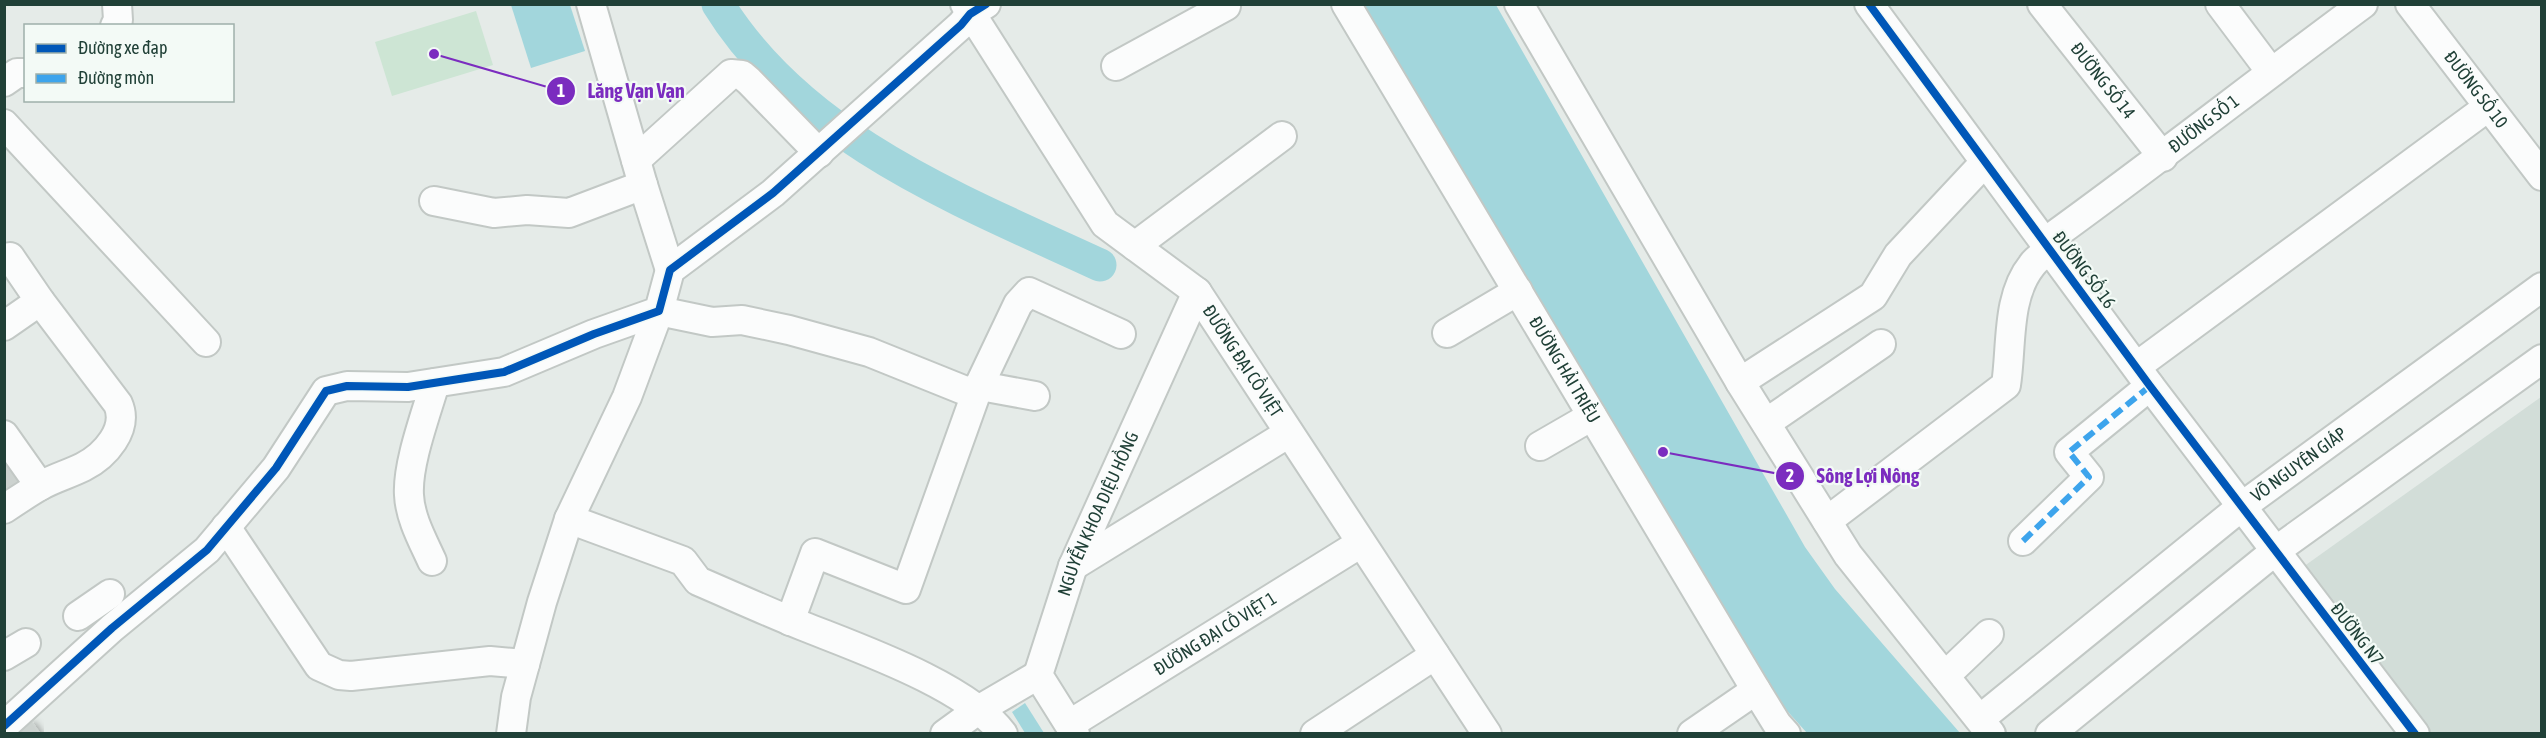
<svg xmlns="http://www.w3.org/2000/svg" width="2546" height="738" viewBox="0 0 2546 738" font-family="'Asap Condensed',sans-serif">
	<style>
		.built { fill: #d2ddd8 }
		.green { fill: #cde5d4 }
		.water { fill: #a2d6dc }
		.lines { fill: none; stroke-linecap: round; stroke-linejoin: round }
		.river { stroke: #a2d6dc; stroke-width: 33 }
		.building { fill: #ccd2cf; stroke: #ced4d1; stroke-width: 1.5; filter: url(#shadow) }
		.minor-casing { stroke: #c2c8c5; stroke-width: 32 }
		.minor { stroke: #fbfcfc; stroke-width: 28 }
		.quiet { stroke: #3da4ec; stroke-width: 6; stroke-dasharray: 12 6; stroke-linecap: butt }
		.cycleway-casing { stroke: #f3faf6; stroke-width: 11 }
		.cycleway { stroke: #0057b8; stroke-width: 8 }
		.labels { text-anchor: middle; stroke-width: 4.5; stroke-linejoin: round; paint-order: stroke }
		.street-label { font-size: 18px; fill: #204037; stroke: #f3faf6 }
		.leader { fill: none; stroke: #7b2cbf; stroke-width: 2 }
		.callout-dot { fill: #7b2cbf; stroke: #f3faf6; stroke-width: 2 }
		.mark-label { font-size: 18px; text-anchor: middle; font-weight: bold; fill: #fff }
		.callout-label { font-size: 20px; text-anchor: middle; font-weight: bold; fill: #7b2cbf; stroke: #f3faf6; stroke-width: 4.5; stroke-linejoin: round; paint-order: stroke }
	</style>
	<defs>
		<filter id="shadow"><feDropShadow dx="6" dy="4" stdDeviation="3" flood-color="#0004"/></filter>
	</defs>
	<rect width="100%" height="100%" fill="#e5ebe8"/>
	<!-- built -->
	<path class="built" d="M2541 397V733H2420L2296 572Z"/>
	<!-- green -->
	<path class="green" d="M476 11 493 65 392 96 375 42Z"/>
	<!-- water -->
	<g class="water">
		<path d="M511 5H570L585 51 531 68Z"/>
		<path d="M1359 5H1496L1805 547 1835 589 1960 733H1807L1753 673Z"/>
		<path d="M1025 703 1044 733H1025L1012 712Z"/>
	</g>
	<g class="lines">
		<!-- river -->
		<path class="river" d="M718 4C802 140 962 201 1100 265"/>
	</g>
	<!-- building -->
	<g class="building">
		<path d="M22 454 33 472 4 490V464Z"/>
		<path d="M29 718 40 734H6Z"/>
	</g>
	<g class="lines">
		<defs>
			<g id="minor">
				<path d="M591 4 643 185 670 270"/>
				<path id="s1" d="M965 4 1105 224 1197 292 1487 734"/>
				<path id="s2" d="M1346 4 1756 690 1777 724 1786 734"/>
				<path d="M1519 4 1740 382 1848 555 1991 734"/>
				<path d="M1869 4 2150 386 2415 734"/>
				<path id="s3" d="M2042 4 2163 157"/>
				<path d="M2220 4 2271 72"/>
				<path id="s4" d="M2410 4 2542 176"/>
				<path d="M115 26 118 20 117 4"/>
				<path d="M1116 66 1226 6 1225 4"/>
				<path d="M4 82 17 73H26"/>
				<path d="M4 124 206 342"/>
				<path d="M636 160 731 74 742 75 749 81 819 153"/>
				<path d="M434 201 494 213 527 210 569 213 643 185"/>
				<path id="s5" d="M2045 242C2152 165 2256 83 2363 4"/>
				<path d="M1135 246 1282 136"/>
				<path d="M4 326 40 301"/>
				<path d="M1447 333 1518 291"/>
				<path d="M2137 366 2488 107"/>
				<path d="M1740 382 1873 296 1898 255 1985 162"/>
				<path d="M1766 423 1881 344"/>
				<path d="M4 435 40 486"/>
				<path d="M1540 446 1592 416"/>
				<path d="M4 509C16 501 28 493 40 486 54 478 69 474 83 467 105 456 129 429 118 404L40 301 10 257"/>
				<path d="M569 519 683 561 698 581C733 596 768 612 803 626 858 648 968 686 1003 734"/>
				<path d="M1827 521 2006 385C2012 347 2006 297 2032 265 2036 259 2044 254 2050 250"/>
				<path d="M226 527 319 666 339 675 351 676 490 661 525 664"/>
				<path d="M2023 541 2089 477 2069 452 2150 386"/>
				<path d="M432 561C423 541 410 518 409 495 407 464 426 414 435 383"/>
				<path d="M1073 566 1289 433"/>
				<path d="M78 616 110 594"/>
				<path d="M790 621 815 553 906 589 978 388 1018 304 1029 292 1121 334"/>
				<path d="M4 656 26 643"/>
				<path d="M1945 676 1989 634"/>
				<path id="s6" d="M1980 719 2241 507 2542 287"/>
				<path id="s7" d="M1070 724 1361 543"/>
				<path d="M4 726 112 628 207 550 276 468 326 391 347 386 408 387 504 372 594 334 659 311 670 270 773 193 961 25 970 14 986 4"/>
				<path d="M511 734 516 697 542 602 569 519 627 397 659 311 712 322 742 320 789 330 869 352 966 391 986 387 1035 396"/>
				<path d="M945 734 978 710 1038 675"/>
				<path id="s8" d="M1075 734 1038 675 1073 566 1197 292"/>
				<path d="M1315 734 1435 655"/>
				<path d="M1692 734 1756 690"/>
				<path d="M2050 734 2274 552 2542 359"/>
			</g>
		</defs>
		<!-- minor casing -->
		<use href="#minor" class="minor-casing"/>
		<!-- minor -->
		<use href="#minor" class="minor"/>
		<!-- quiet -->
		<path class="quiet" d="M2023 541 2089 477 2069 452 2150 386"/>
		<defs>
			<g id="cycleway">
				<path d="M1869 4 2150 386 2415 734"/>
				<path d="M4 726 112 628 207 550 276 468 326 391 347 386 408 387 504 372 594 334 659 311 670 270 773 193 961 25 970 14 986 4"/>
			</g>
		</defs>
		<!-- cycleway casing -->
		<use href="#cycleway" class="cycleway-casing"/>
		<!-- cycleway -->
		<use href="#cycleway" class="cycleway"/>
	</g>
	<g class="labels">
		<!-- street labels -->
		<g class="street-label">
			<text dy="6" stroke="none"><textPath href="#s3" startOffset="98">ĐƯỜNG SỐ 14</textPath></text>
			<text dy="6" stroke="none"><textPath href="#s4" startOffset="108">ĐƯỜNG SỐ 10</textPath></text>
			<text dy="6" stroke="none"><textPath href="#s5" startOffset="198">ĐƯỜNG SỐ 1</textPath></text>
			<text transform="translate(2084 270) rotate(53)" y="6">ĐƯỜNG SỐ 16</text>
			<text dy="6" stroke="none"><textPath href="#s1" startOffset="458">ĐƯỜNG ĐẠI CỒ VIỆT</textPath></text>
			<text dy="6" stroke="none"><textPath href="#s2" startOffset="426">ĐƯỜNG HẢI TRIỀU</textPath></text>
			<text dy="6" stroke="none"><textPath href="#s6" startOffset="408">VÕ NGUYÊN GIÁP</textPath></text>
			<text dy="6" stroke="none"><textPath href="#s8" startOffset="242">NGUYỄN KHOA DIỆU HỒNG</textPath></text>
			<text dy="6" stroke="none"><textPath href="#s7" startOffset="171">ĐƯỜNG ĐẠI CỒ VIỆT 1</textPath></text>
			<text transform="translate(2357 634) rotate(52)" y="6">ĐƯỜNG N7</text>
		</g>
	</g>
	<!-- callouts -->
	<path class="leader" d="M434 54L561 91M1663 452L1790 476"/>
	<g class="callout-dot">
		<circle cx="434" cy="54" r="6"/>
		<circle cx="1663" cy="452" r="6"/>
		<circle cx="561" cy="91" r="15"/>
		<circle cx="1790" cy="476" r="15"/>
	</g>
	<g class="mark-label">
		<text x="561" y="97">1</text>
		<text x="1790" y="482">2</text>
	</g>
	<g class="callout-label">
		<text x="636" y="98">Lăng Vạn Vạn</text>
		<text x="1868" y="483">Sông Lợi Nông</text>
	</g>
	<!-- border -->
	<rect width="2546" height="738" fill="none" stroke="#204037" stroke-width="12"/>
	<!-- legend -->
	<rect x="24" y="24" width="210" height="78" fill="#f3faf6" stroke="#9fb0aa" stroke-width="1.5"/>
	<rect x="36" y="44" width="30" height="9" fill="#0057b8" stroke="#9fb0aa" stroke-width="1.5"/>
	<text x="78" y="54" font-size="18" fill="#204037">Đường xe đạp</text>
	<rect x="36" y="74" width="30" height="9" fill="#3da4ec" stroke="#9fb0aa" stroke-width="1.5"/>
	<text x="78" y="84" font-size="18" fill="#204037">Đường mòn</text>
</svg>
